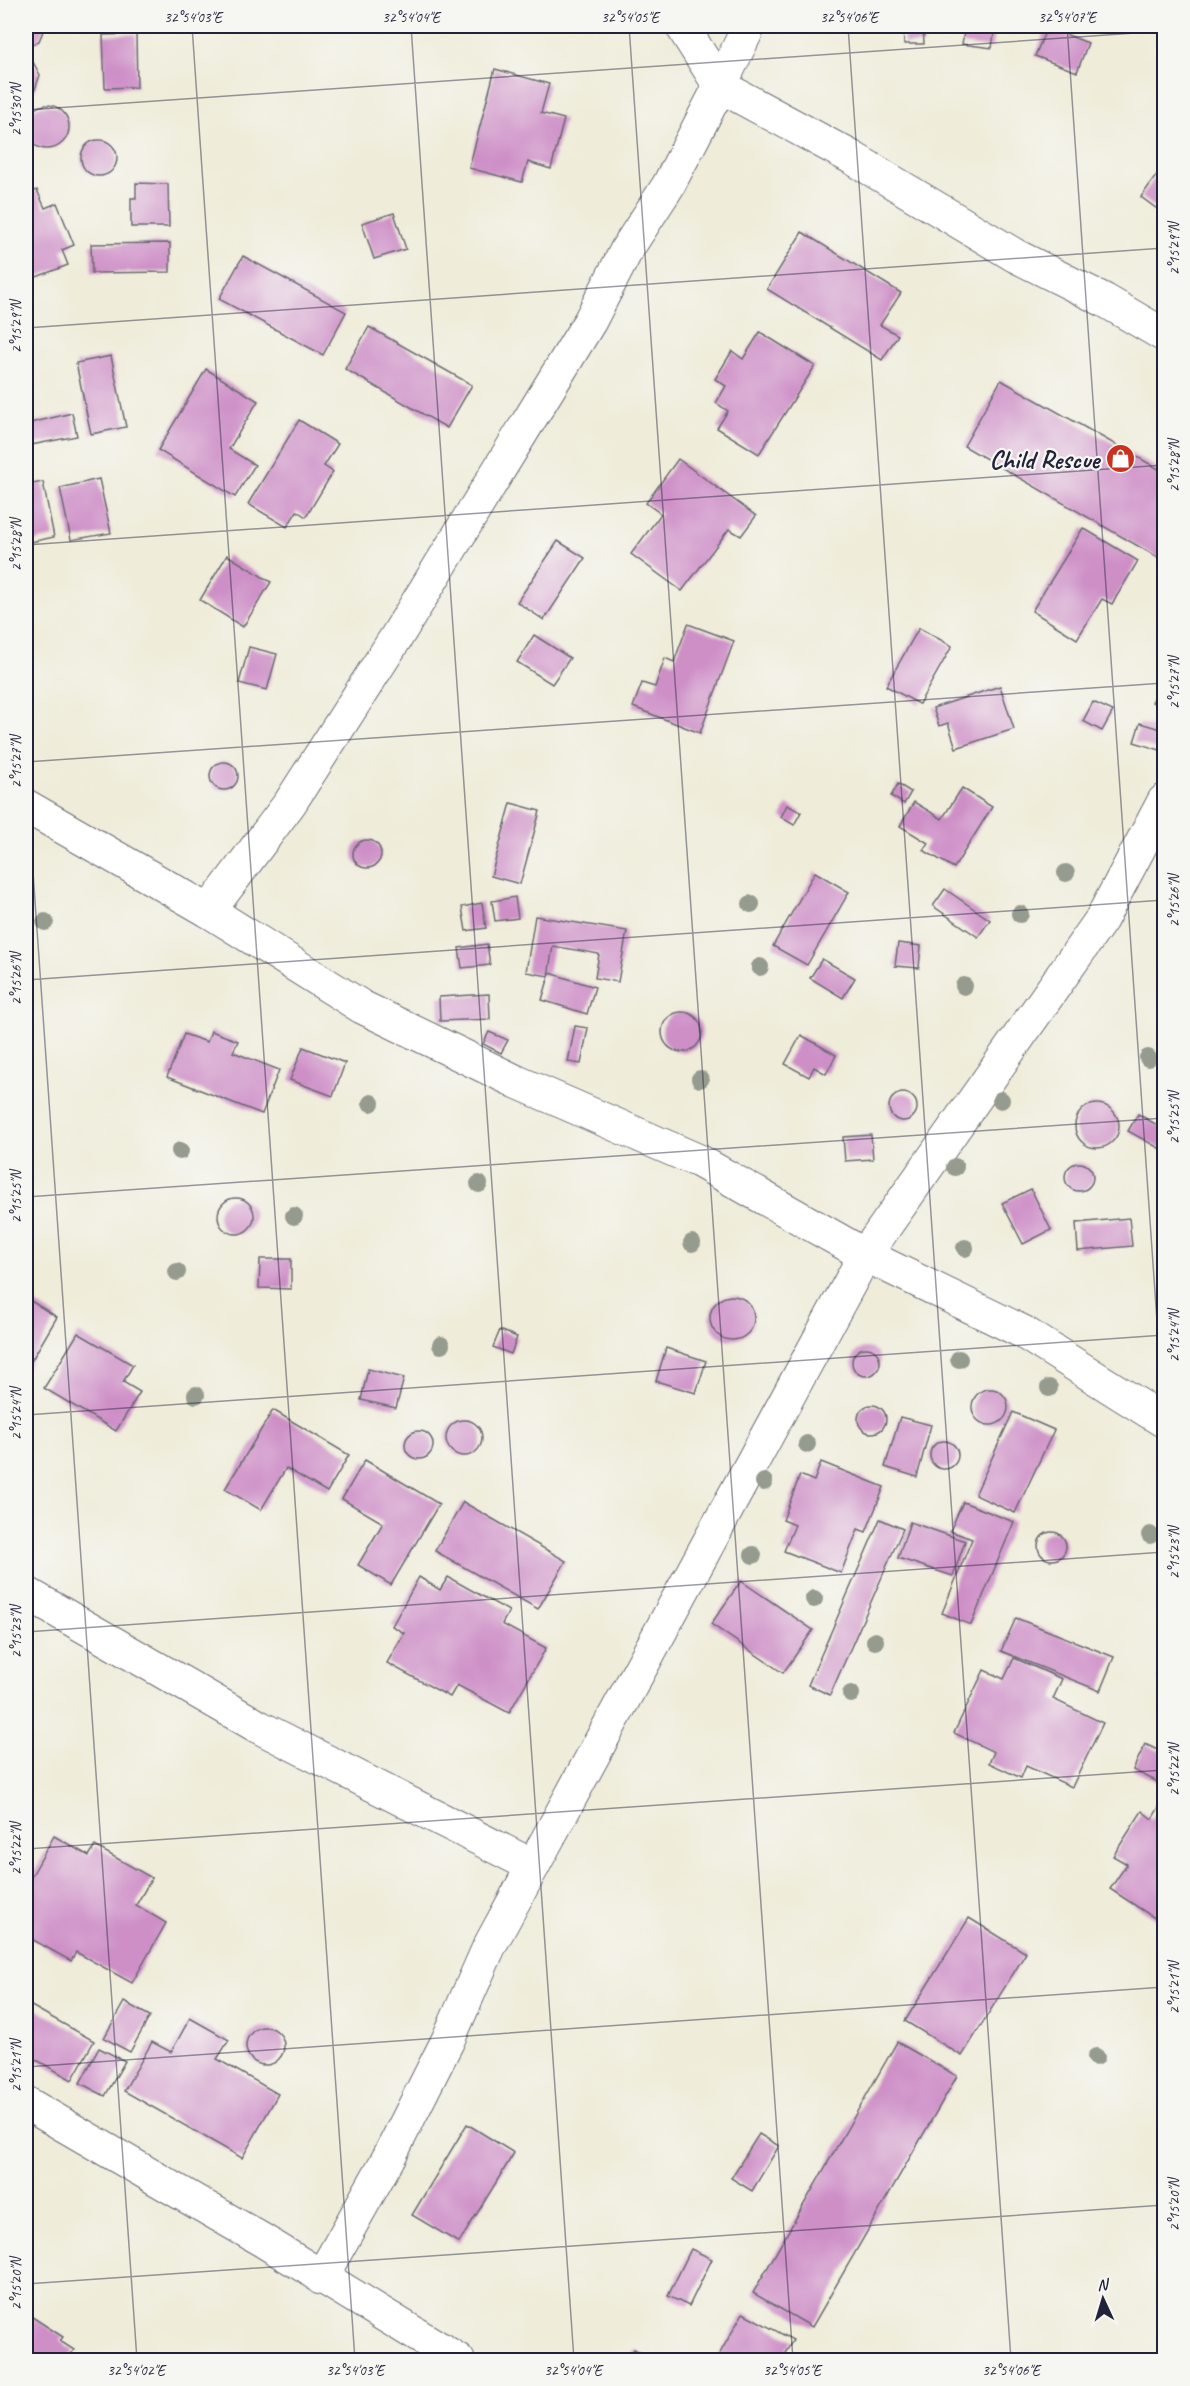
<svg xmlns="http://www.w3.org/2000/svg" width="1190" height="2386" viewBox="0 0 1190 2386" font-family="Caveat,sans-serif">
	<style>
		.building { fill: #ce8fc7 }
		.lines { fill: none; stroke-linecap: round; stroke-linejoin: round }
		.minor-casing { stroke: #6a6972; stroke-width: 35 }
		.minor { stroke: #fff; stroke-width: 33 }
		.tree { fill: #959b8e }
		.ticks { fill: none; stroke: #22223b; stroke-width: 1.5; stroke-opacity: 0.45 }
		.labels { text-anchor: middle; stroke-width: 4.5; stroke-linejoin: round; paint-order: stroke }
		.poi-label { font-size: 26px; font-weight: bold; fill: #22223b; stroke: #f6f6f2; text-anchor: end }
		.neatline { fill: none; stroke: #22223b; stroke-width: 2 }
		.ticks-label { font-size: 15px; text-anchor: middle; fill: #22223b }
	</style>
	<rect width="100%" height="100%" fill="#f6f6f2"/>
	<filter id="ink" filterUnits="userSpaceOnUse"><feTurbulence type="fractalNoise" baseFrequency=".0167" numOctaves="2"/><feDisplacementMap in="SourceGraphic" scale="12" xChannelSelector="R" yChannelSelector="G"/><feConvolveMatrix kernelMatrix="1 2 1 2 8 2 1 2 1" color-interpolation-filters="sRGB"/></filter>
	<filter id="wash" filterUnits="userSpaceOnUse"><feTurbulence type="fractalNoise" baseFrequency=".008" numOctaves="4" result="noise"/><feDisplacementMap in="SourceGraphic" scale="24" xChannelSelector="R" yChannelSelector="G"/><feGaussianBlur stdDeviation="1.35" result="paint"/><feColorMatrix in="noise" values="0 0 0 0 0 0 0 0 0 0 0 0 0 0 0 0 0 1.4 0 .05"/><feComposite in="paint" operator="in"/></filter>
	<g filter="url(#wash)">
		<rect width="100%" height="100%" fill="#efecd9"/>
		<g id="blocks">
			<!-- building -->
			<g class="building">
				<path d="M26 26H42L44 29 39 41 28 47 26 46Z"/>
				<path d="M849 26H889V27L849 29Z"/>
				<path d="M903 26H923L924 44H904Z"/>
				<path d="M965 26H995L992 48 962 44Z"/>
				<path d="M1047 27 1088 43 1077 72 1035 56Z"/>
				<path d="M136 34 137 87 105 88 103 35Z"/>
				<path d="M26 58 32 60 40 75 34 92 26 96Z"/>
				<path d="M495 69 549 84 541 113 564 119 551 169 528 162 522 182 469 168Z"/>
				<circle cx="47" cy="127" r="22"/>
				<circle cx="99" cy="158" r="18"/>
				<path d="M1163 166 1164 167V214L1141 197Z"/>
				<path d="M136 183 168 184 169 227H131V198H136Z"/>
				<path d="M37 190 45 208 57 203 74 245 62 250 68 265 26 281V194Z"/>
				<path d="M394 213 406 249 374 259 362 223Z"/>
				<path d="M802 232 901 293 880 325 898 335 882 360 767 289Z"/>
				<path d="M170 243V272L92 273 91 244Z"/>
				<path d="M243 256 346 312 323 355 219 299Z"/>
				<path d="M369 327 472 385 447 428 345 369Z"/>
				<path d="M760 332 815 366 759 454 717 428 728 411 716 403 726 386 715 379 732 351 743 359Z"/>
				<path d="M111 356 126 427 91 434 76 363Z"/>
				<path d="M206 369 258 401 229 449 255 465 235 497 158 450Z"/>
				<path d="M1001 380 1164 472V561L964 446Z"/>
				<path d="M72 413 77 436 26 446V424Z"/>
				<path d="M299 420 338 444 324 466 333 472 306 517 297 511 287 527 248 504Z"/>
				<path d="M678 459 756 516 741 536 729 529 682 591 631 554 661 514 646 503Z"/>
				<path d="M99 479 111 533 71 540 60 488Z"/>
				<path d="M43 482 54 537 26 543V485Z"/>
				<path d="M1083 528 1138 561 1112 604 1102 599 1077 639 1032 611Z"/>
				<path d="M558 541 585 558 544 620 517 602Z"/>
				<path d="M227 555 271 582 243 627 200 600Z"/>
				<path d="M688 624 734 641 700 733 633 707 642 683 655 687 665 658 674 662Z"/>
				<path d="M919 628 952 646 919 704 886 686Z"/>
				<path d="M534 635 570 658 552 684 517 662Z"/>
				<path d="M249 647 277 654 267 690 239 683Z"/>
				<path d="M1000 686 1014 729 956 748 948 723 939 726 933 708Z"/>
				<path d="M1160 688 1164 690V709L1152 702Z"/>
				<path d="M1093 702 1113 711 1102 731 1083 721Z"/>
				<path d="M1140 723 1164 730 1160 750 1134 742Z"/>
				<circle cx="224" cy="776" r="14"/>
				<path d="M898 784 911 792 904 804 891 796Z"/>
				<path d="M962 788 992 807 954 868 923 850 928 843 900 826 914 802 942 819Z"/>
				<path d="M511 803 540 811 520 884 491 876Z"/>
				<path d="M787 805 801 812 794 825 781 817Z"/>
				<circle cx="367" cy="854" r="14"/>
				<path d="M815 872 849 892 807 965 773 946Z"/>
				<path d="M945 889 990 920 978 937 933 906Z"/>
				<path d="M515 897 518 918 495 921 492 901Z"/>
				<path d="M482 903 486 928 466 931 462 907Z"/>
				<path d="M535 916 627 931 618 982 595 978 599 954 553 946 548 976 526 972Z"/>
				<path d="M898 943 921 946 919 968 895 966Z"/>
				<path d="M487 944 490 965 462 968 459 948Z"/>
				<path d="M822 959 855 978 843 998 810 978Z"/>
				<path d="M550 973 595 987 587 1014 542 1000Z"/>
				<path d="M489 994 490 1019 440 1021 439 997Z"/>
				<circle cx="682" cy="1032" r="20"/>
				<path d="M575 1026 588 1028 581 1064 568 1062Z"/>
				<path d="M211 1031 238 1041 233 1052 279 1070 262 1114 167 1077 184 1034 207 1042Z"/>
				<path d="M489 1032 508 1040 501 1053 483 1044Z"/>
				<path d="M801 1035 836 1055 826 1074 814 1067 809 1077 785 1064Z"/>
				<path d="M303 1047 345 1063 333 1096 290 1080Z"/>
				<circle cx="903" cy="1107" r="14"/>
				<circle cx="1097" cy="1126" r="22"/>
				<path d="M1138 1114 1164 1129V1151L1128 1131Z"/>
				<path d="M871 1135 873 1159 845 1161 843 1137Z"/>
				<circle cx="1079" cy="1177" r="14"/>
				<path d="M1031 1189 1051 1230 1023 1244 1002 1203Z"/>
				<circle cx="236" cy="1216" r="18"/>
				<path d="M1129 1218 1132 1246 1078 1251 1076 1223Z"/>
				<path d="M260 1259H291V1289L259 1288Z"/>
				<circle cx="732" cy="1318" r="22"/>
				<path d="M26 1298 57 1317 26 1370Z"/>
				<path d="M500 1330 517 1337 511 1354 493 1347Z"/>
				<path d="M78 1333 133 1365 123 1382 140 1392 116 1431 44 1388Z"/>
				<circle cx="866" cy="1362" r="14"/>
				<path d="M666 1348 706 1361 696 1393 656 1381Z"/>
				<path d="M368 1369 404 1378 396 1408 361 1400Z"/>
				<circle cx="990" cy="1407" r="18"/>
				<circle cx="872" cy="1419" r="14"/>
				<path d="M273 1410 349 1455 327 1492 286 1468 261 1510 225 1489Z"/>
				<path d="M1013 1412 1054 1430 1015 1513 975 1495Z"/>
				<path d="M900 1417 931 1425 917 1477 885 1467Z"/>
				<circle cx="464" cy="1438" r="18"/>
				<circle cx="419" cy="1445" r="14"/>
				<circle cx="944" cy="1455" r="14"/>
				<path d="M365 1460 439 1504 391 1585 358 1565 383 1523 342 1499Z"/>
				<path d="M821 1462 884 1487 866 1532 858 1529 841 1573 784 1551 795 1525 783 1520 800 1475 814 1481Z"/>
				<path d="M463 1502 566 1561 538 1609 435 1551Z"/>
				<path d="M963 1502 1014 1522 971 1625 942 1613 972 1539 950 1531Z"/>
				<path d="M880 1519 903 1529 830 1695 808 1685Z"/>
				<path d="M910 1522 965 1541 953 1576 898 1558Z"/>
				<circle cx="1052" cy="1546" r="14"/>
				<path d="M419 1577 440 1590 448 1577 509 1611 502 1624 546 1648 509 1713 457 1685 450 1697 387 1663 404 1633 392 1626Z"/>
				<path d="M741 1581 813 1630 783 1673 711 1624Z"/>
				<path d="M1016 1618 1114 1657 1100 1691 1001 1651Z"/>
				<path d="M1014 1658 1062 1679 1053 1699 1103 1723 1072 1787 1026 1766 1021 1778 989 1763 994 1752 954 1733 984 1670 1004 1679Z"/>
				<path d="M1164 1662V1681L1158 1679Z"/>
				<path d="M1145 1744 1164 1753V1785L1133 1770Z"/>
				<path d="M1164 1799V1907L1156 1919 1110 1889 1127 1864 1113 1856 1142 1811 1152 1819Z"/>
				<path d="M54 1836 89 1856 95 1846 152 1878 136 1905 166 1923 132 1983 76 1952 71 1961 26 1936V1886Z"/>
				<path d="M969 1918 1026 1953 962 2056 905 2021Z"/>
				<path d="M124 2002 150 2016 130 2052 104 2038Z"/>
				<path d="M26 2003 94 2041 72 2080 26 2054Z"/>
				<path d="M190 2018 229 2040 217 2059 278 2094 242 2158 124 2091 152 2042 171 2052Z"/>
				<circle cx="265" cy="2046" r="19"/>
				<path d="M897 2042 957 2076 812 2327 753 2293Z"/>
				<path d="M99 2048 125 2061 105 2096 80 2083Z"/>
				<path d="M467 2124 514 2153 459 2243 412 2215Z"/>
				<path d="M759 2134 779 2146 752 2191 731 2178Z"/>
				<path d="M691 2249 712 2259 689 2306 668 2296Z"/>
				<path d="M26 2313 63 2337 60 2341 74 2350 67 2360H26Z"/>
				<path d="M743 2313 793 2340 781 2360H716Z"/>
				<path d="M634 2349 654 2360H627Z"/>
			</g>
		</g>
	</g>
	<g filter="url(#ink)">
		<use href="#blocks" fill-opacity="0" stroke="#6a6972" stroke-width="1.5"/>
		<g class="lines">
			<defs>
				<g id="minor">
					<path d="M749 26 720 86 851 157 1016 256 1104 300 1164 335"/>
					<path d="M26 806 209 911 362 1007 517 1082 699 1161 865 1255 1023 1332 1164 1421"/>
					<path d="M209 911 290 803 397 636 590 321 627 249 668 186 720 86 682 26"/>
					<path d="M26 1593 259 1727 533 1866 865 1255 1101 920 1164 801"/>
					<path d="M26 2103 262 2240 458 2360"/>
					<path d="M321 2278 389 2157 448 2040 489 1947 533 1866"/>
				</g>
			</defs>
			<!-- minor casing -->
			<use href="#minor" class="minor-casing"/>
			<!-- minor -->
			<use href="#minor" class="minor"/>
		</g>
		<!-- trees -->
		<g class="tree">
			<circle cx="1066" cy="873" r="9"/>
			<circle cx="751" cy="904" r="9"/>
			<circle cx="1020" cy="914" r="9"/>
			<circle cx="45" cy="922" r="9"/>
			<circle cx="760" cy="967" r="9"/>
			<circle cx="964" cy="986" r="9"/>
			<circle cx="1148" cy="1058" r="9"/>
			<circle cx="700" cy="1079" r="9"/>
			<circle cx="1001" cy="1100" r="9"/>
			<circle cx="371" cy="1103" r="9"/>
			<circle cx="180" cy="1151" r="9"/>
			<circle cx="955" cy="1167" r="9"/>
			<circle cx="479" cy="1184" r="9"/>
			<circle cx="294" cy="1216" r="9"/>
			<circle cx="692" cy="1243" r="9"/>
			<circle cx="965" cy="1248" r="9"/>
			<circle cx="177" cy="1272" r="9"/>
			<circle cx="441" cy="1345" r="9"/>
			<circle cx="959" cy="1359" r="9"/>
			<circle cx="1049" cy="1388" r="9"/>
			<circle cx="196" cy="1395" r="9"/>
			<circle cx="807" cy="1444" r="9"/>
			<circle cx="764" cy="1482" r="9"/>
			<circle cx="1150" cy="1535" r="9"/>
			<circle cx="753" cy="1555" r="9"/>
			<circle cx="814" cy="1599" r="9"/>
			<circle cx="875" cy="1641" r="9"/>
			<circle cx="851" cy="1694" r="9"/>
			<circle cx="1096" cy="2057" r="9"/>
		</g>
	</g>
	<!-- ticks -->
	<path class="ticks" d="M192 26 355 2360M411 26 574 2360M629 26 793 2360M848 26 1011 2360M1067 26 1164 1422M26 110 1164 31M26 328 1164 248M26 545 1164 465M26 762 1164 683M26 772 137 2360M26 980 1164 900M26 1197 1164 1118M26 1415 1164 1335M26 1632 1164 1552M26 1849 1164 1770M26 2067 1164 1987M26 2284 1164 2205"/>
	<!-- icons -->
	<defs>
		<symbol id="shop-disc" viewBox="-11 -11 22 22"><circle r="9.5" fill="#c8321e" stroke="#f6f6f2"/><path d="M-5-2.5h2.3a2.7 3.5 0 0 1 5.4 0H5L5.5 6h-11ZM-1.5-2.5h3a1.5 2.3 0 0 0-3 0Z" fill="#fff"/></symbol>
	</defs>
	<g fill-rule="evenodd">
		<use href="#shop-disc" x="1104" y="442" width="33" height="33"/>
	</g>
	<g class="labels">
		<!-- poi labels -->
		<g class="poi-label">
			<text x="1099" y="468">Child Rescue</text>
		</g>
	</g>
	<!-- margin -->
	<rect width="1190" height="2386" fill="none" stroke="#f6f6f2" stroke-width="66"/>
	<!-- north arrow -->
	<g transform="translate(1103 2299) rotate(356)" stroke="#f6f6f2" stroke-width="4.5" paint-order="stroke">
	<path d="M0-4.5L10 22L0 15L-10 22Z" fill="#22223b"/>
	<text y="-9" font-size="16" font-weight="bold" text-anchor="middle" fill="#22223b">N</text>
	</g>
	<rect x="33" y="33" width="1124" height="2320" class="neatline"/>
	<g class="ticks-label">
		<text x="193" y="22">32°54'03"E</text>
		<text x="411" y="22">32°54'04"E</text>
		<text x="630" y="22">32°54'05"E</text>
		<text x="849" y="22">32°54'06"E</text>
		<text x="1067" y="22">32°54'07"E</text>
		<text transform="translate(16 110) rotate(-90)" y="5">2°15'30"N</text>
		<text transform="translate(1174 249) rotate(-90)" y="5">2°15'29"N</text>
		<text transform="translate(16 327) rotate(-90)" y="5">2°15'29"N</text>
		<text transform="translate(1174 466) rotate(-90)" y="5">2°15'28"N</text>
		<text transform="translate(16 545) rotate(-90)" y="5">2°15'28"N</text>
		<text transform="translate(1174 683) rotate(-90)" y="5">2°15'27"N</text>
		<text transform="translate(16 762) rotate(-90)" y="5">2°15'27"N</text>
		<text transform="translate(1174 901) rotate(-90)" y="5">2°15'26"N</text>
		<text transform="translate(16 979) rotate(-90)" y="5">2°15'26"N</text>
		<text transform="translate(1174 1118) rotate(-90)" y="5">2°15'25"N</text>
		<text transform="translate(16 1197) rotate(-90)" y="5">2°15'25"N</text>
		<text transform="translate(1174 1336) rotate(-90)" y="5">2°15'24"N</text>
		<text transform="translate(16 1414) rotate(-90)" y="5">2°15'24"N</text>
		<text transform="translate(1174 1553) rotate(-90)" y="5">2°15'23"N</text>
		<text transform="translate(16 1632) rotate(-90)" y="5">2°15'23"N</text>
		<text transform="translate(1174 1770) rotate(-90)" y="5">2°15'22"N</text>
		<text transform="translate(16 1849) rotate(-90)" y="5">2°15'22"N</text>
		<text transform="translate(1174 1988) rotate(-90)" y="5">2°15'21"N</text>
		<text transform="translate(16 2066) rotate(-90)" y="5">2°15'21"N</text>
		<text transform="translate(1174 2205) rotate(-90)" y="5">2°15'20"N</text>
		<text transform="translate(16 2284) rotate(-90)" y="5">2°15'20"N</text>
		<text x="136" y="2375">32°54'02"E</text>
		<text x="355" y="2375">32°54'03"E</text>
		<text x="573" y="2375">32°54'04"E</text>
		<text x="792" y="2375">32°54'05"E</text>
		<text x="1011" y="2375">32°54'06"E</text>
	</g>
</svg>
